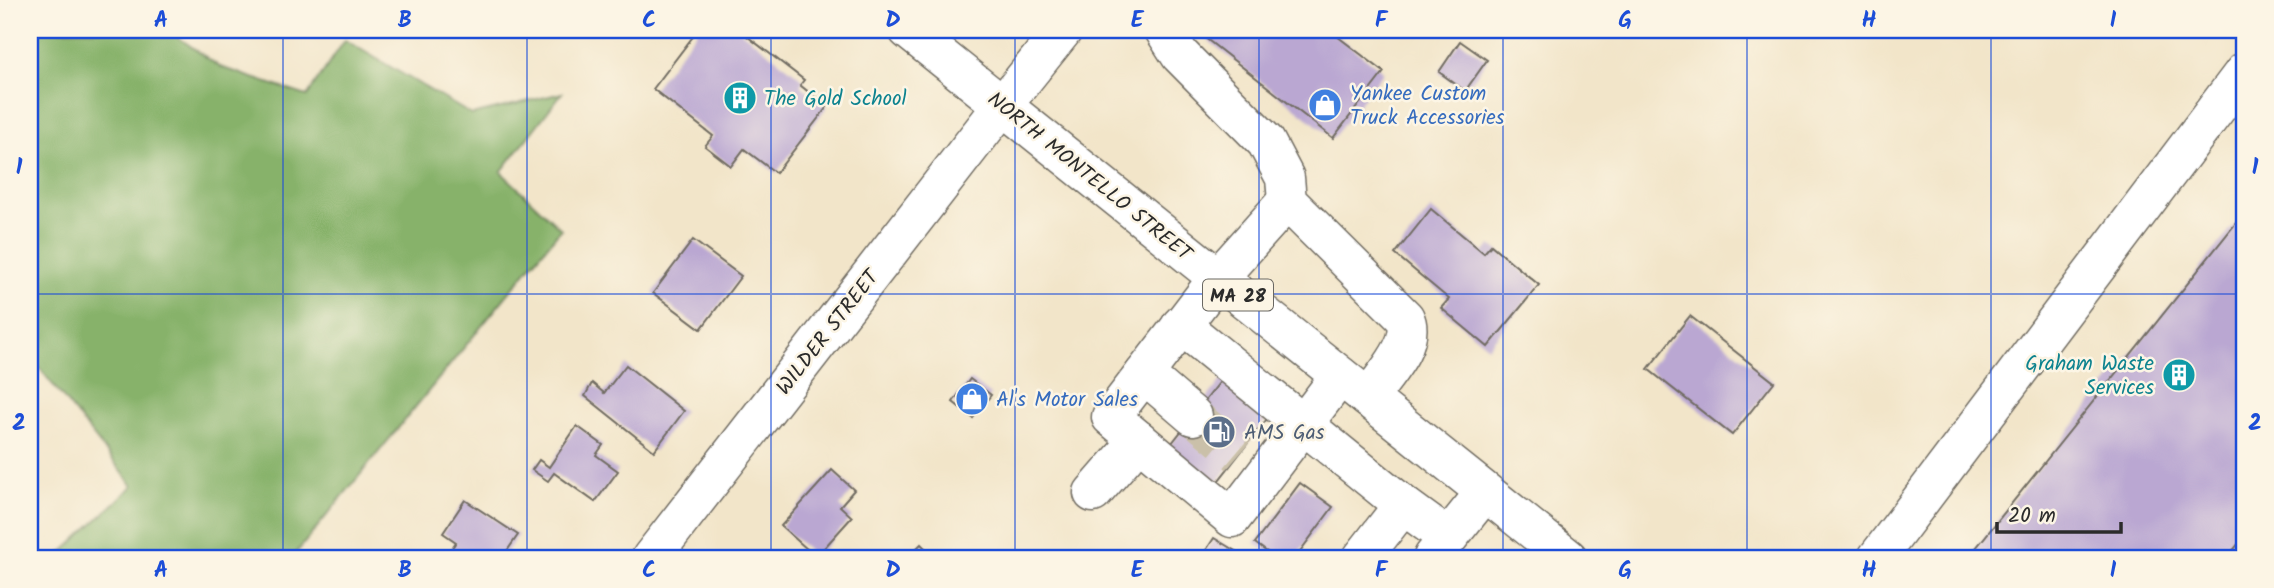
<svg xmlns="http://www.w3.org/2000/svg" width="2274" height="588" viewBox="0 0 2274 588" font-family="Kalam,sans-serif">
	<style>
		.forest { fill: #87b26a; stroke: #596e4a; stroke-width: 2 }
		.building { fill: #baa7d2 }
		.lines { fill: none; stroke-linecap: round; stroke-linejoin: round }
		.minor-tunnel { stroke: #cac0a9; stroke-width: 38; stroke-dasharray: 38 19; stroke-linecap: butt }
		.minor-casing { stroke: #716c62; stroke-width: 41 }
		.major-casing { stroke: #716c62; stroke-width: 41 }
		.minor { stroke: #fff; stroke-width: 38 }
		.major { stroke: #fff; stroke-width: 38 }
		.grid { fill: none; stroke: #1d4ed8; stroke-width: 2; stroke-opacity: 0.55 }
		.labels { text-anchor: middle; stroke-width: 5; stroke-linejoin: round; paint-order: stroke }
		.shield { fill: #fcf5e5; stroke: #6a6863; stroke-width: 2 }
		.shield-label { font-size: 19px; font-weight: bold; fill: #2b2b2b }
		.shop-label { font-size: 21px; fill: #366cbe; stroke: #fcf5e5; text-anchor: start }
		.culture-label { font-size: 21px; fill: #0d838f; stroke: #fcf5e5; text-anchor: start }
		.street-label { font-size: 21px; fill: #2b2b2b; stroke: #fcf5e5 }
		.service-label { font-size: 21px; fill: #4e5e75; stroke: #fcf5e5; text-anchor: start }
		.neatline { fill: none; stroke: #1d4ed8; stroke-width: 2.5 }
		.grid-label { font-size: 23px; text-anchor: middle; font-weight: bold; fill: #1d4ed8 }
	</style>
	<rect width="100%" height="100%" fill="#fcf5e5"/>
	<filter id="ink" filterUnits="userSpaceOnUse"><feTurbulence type="fractalNoise" baseFrequency=".0143" numOctaves="2"/><feDisplacementMap in="SourceGraphic" scale="14" xChannelSelector="R" yChannelSelector="G"/><feConvolveMatrix kernelMatrix="1 2 1 2 8 2 1 2 1" color-interpolation-filters="sRGB"/></filter>
	<filter id="wash" filterUnits="userSpaceOnUse"><feTurbulence type="fractalNoise" baseFrequency=".00686" numOctaves="4" result="noise"/><feDisplacementMap in="SourceGraphic" scale="28" xChannelSelector="R" yChannelSelector="G"/><feGaussianBlur stdDeviation="1.57" result="paint"/><feColorMatrix in="noise" values="0 0 0 0 0 0 0 0 0 0 0 0 0 0 0 0 0 1.4 0 .05"/><feComposite in="paint" operator="in"/></filter>
	<g filter="url(#wash)">
		<rect width="100%" height="100%" fill="#f2e5c9"/>
		<!-- forest -->
		<path class="forest" d="M30 30H168L220 67 307 96 345 40 472 115 562 93 501 172 561 229 292 558H56L133 486 30 356Z"/>
		<g id="blocks">
			<!-- building -->
			<g class="building">
				<path d="M698 30H739L804 80 800 85 827 107 776 173 744 149 731 166 705 146 713 136 653 89Z"/>
				<path d="M1195 30H1329L1384 72 1333 138Z"/>
				<path d="M1460 41 1487 60 1465 91 1439 72Z"/>
				<path d="M1431 209 1484 253 1491 245 1539 285 1488 347 1441 308 1449 299 1395 254Z"/>
				<path d="M2244 213V537L2227 558H1968Z"/>
				<path d="M693 240 741 276 701 329 653 293Z"/>
				<path d="M1690 316 1774 382 1732 435 1648 369Z"/>
				<path d="M626 365 684 411 654 451 585 396 592 383 604 393Z"/>
				<path d="M1223 378 1270 415 1215 485 1168 448Z"/>
				<path d="M970 379 991 395 973 418 953 402Z"/>
				<path d="M577 426 603 445 596 455 618 471 595 502 554 473 548 481 532 470 539 460 549 467Z"/>
				<path d="M832 470 854 490 840 506 852 517 816 557 781 526Z"/>
				<path d="M1300 483 1333 507 1295 558H1275L1255 543Z"/>
				<path d="M465 500 518 535 507 551 520 558H445L456 542 443 533Z"/>
				<path d="M1214 538 1247 558H1201Z"/>
				<path d="M921 544 935 558H911L909 556Z"/>
			</g>
		</g>
	</g>
	<g filter="url(#ink)">
		<use href="#blocks" fill-opacity="0" stroke="#716c62" stroke-width="2"/>
		<g class="lines">
			<!-- minor-tunnel -->
			<path class="minor-tunnel" d="M1193 416 1239 455"/>
			<defs>
				<g id="minor">
					<path d="M1164 30 1180 55 1266 142 1285 178 1287 201 1405 318C1417 343 1382 378 1368 398"/>
					<path d="M1287 201 1218 278 1111 417 1232 518 1340 376"/>
					<path d="M1181 325 1403 505"/>
					<path d="M1144 374 1193 416"/>
					<path d="M1093 493 1139 440"/>
					<path d="M1433 557 1485 492"/>
					<path d="M651 558 1002 106 1063 30"/>
					<path d="M1362 558 1403 505 1448 538"/>
					<path d="M1877 558 2244 72"/>
				</g>
				<path id="major" d="M908 30 1568 558"/>
			</defs>
			<!-- minor casing -->
			<use href="#minor" class="minor-casing"/>
			<!-- major casing -->
			<use href="#major" class="major-casing"/>
			<!-- minor -->
			<use href="#minor" class="minor"/>
			<!-- major -->
			<use href="#major" class="major"/>
		</g>
	</g>
	<!-- grid -->
	<path class="grid" d="M283 30V558M527 30V558M771 30V558M1015 30V558M1259 30V558M1503 30V558M1747 30V558M1991 30V558M30 294H2244"/>
	<!-- icons -->
	<defs>
		<symbol id="building-disc" viewBox="-11 -11 22 22"><circle r="9.5" fill="#0f9aa8" stroke="#fcf5e5"/><path d="M-4-6H4V6H1V3H-1V6H-4ZM-2.5-4.3h1.7v1.8h-1.7ZM.8-4.3h1.7v1.8H.8ZM-2.5-1h1.7V.8h-1.7ZM.8-1h1.7V.8H.8Z" fill="#fff"/></symbol>
		<symbol id="shop-disc" viewBox="-11 -11 22 22"><circle r="9.5" fill="#3f7fe0" stroke="#fcf5e5"/><path d="M-5-2.5h2.3a2.7 3.5 0 0 1 5.4 0H5L5.5 6h-11ZM-1.5-2.5h3a1.5 2.3 0 0 0-3 0Z" fill="#fff"/></symbol>
		<symbol id="fuel-disc" viewBox="-11 -11 22 22"><circle r="9.5" fill="#5c6f8a" stroke="#fcf5e5"/><path d="M-5.5-6h7V0h2V4h1.3V-2.5L3-4.5l.8-.8L6-3V5H2.5V1h-1V6h-7ZM-4.2-4.7v3.2H.2V-4.7Z" fill="#fff"/></symbol>
	</defs>
	<g fill-rule="evenodd">
		<use href="#building-disc" x="721" y="79" width="38" height="38"/>
		<use href="#shop-disc" x="1306" y="86" width="38" height="38"/>
		<use href="#building-disc" x="2160" y="356" width="38" height="38"/>
		<use href="#shop-disc" x="953" y="380" width="38" height="38"/>
		<use href="#fuel-disc" x="1200" y="413" width="38" height="38"/>
	</g>
	<g class="labels">
		<!-- shield labels -->
		<rect class="shield" x="1203" y="279.5" width="70" height="31" rx="5"/>
		<g class="shield-label">
			<text x="1238" y="302">MA 28</text>
		</g>
		<!-- shop labels -->
		<g class="shop-label">
			<text x="1350" y="100">Yankee Custom<tspan x="1350" dy="24">Truck Accessories</tspan></text>
			<text x="996" y="406">Al's Motor Sales</text>
		</g>
		<!-- culture labels -->
		<g class="culture-label">
			<text x="764" y="105">The Gold School</text>
			<text x="2154" y="370" text-anchor="end">Graham Waste<tspan x="2154" dy="24">Services</tspan></text>
		</g>
		<!-- street labels -->
		<g class="street-label">
			<text transform="translate(1090 176) rotate(39)" y="7">NORTH MONTELLO STREET</text>
			<text transform="translate(827 332) rotate(-52)" y="7">WILDER STREET</text>
		</g>
		<!-- service labels -->
		<g class="service-label">
			<text x="1244" y="439">AMS Gas</text>
		</g>
	</g>
	<!-- margin -->
	<rect width="2274" height="588" fill="none" stroke="#fcf5e5" stroke-width="77"/>
	<!-- scale -->
	<path d="M1997 522v10h124v-10" fill="none" stroke="#2b2b2b" stroke-width="3.5"/>
	<text x="2008" y="522" font-size="21" fill="#2b2b2b" stroke="#fcf5e5" stroke-width="5" paint-order="stroke">20 m</text>
	<rect x="38" y="38" width="2198" height="512" class="neatline"/>
	<g class="grid-label">
		<text x="161" y="27">A</text>
		<text x="405" y="27">B</text>
		<text x="649" y="27">C</text>
		<text x="893" y="27">D</text>
		<text x="1137" y="27">E</text>
		<text x="1381" y="27">F</text>
		<text x="1625" y="27">G</text>
		<text x="1869" y="27">H</text>
		<text x="2113" y="27">I</text>
		<text x="19" y="174">1</text>
		<text x="2255" y="174">1</text>
		<text x="19" y="430">2</text>
		<text x="2255" y="430">2</text>
		<text x="161" y="577">A</text>
		<text x="405" y="577">B</text>
		<text x="649" y="577">C</text>
		<text x="893" y="577">D</text>
		<text x="1137" y="577">E</text>
		<text x="1381" y="577">F</text>
		<text x="1625" y="577">G</text>
		<text x="1869" y="577">H</text>
		<text x="2113" y="577">I</text>
	</g>
</svg>
